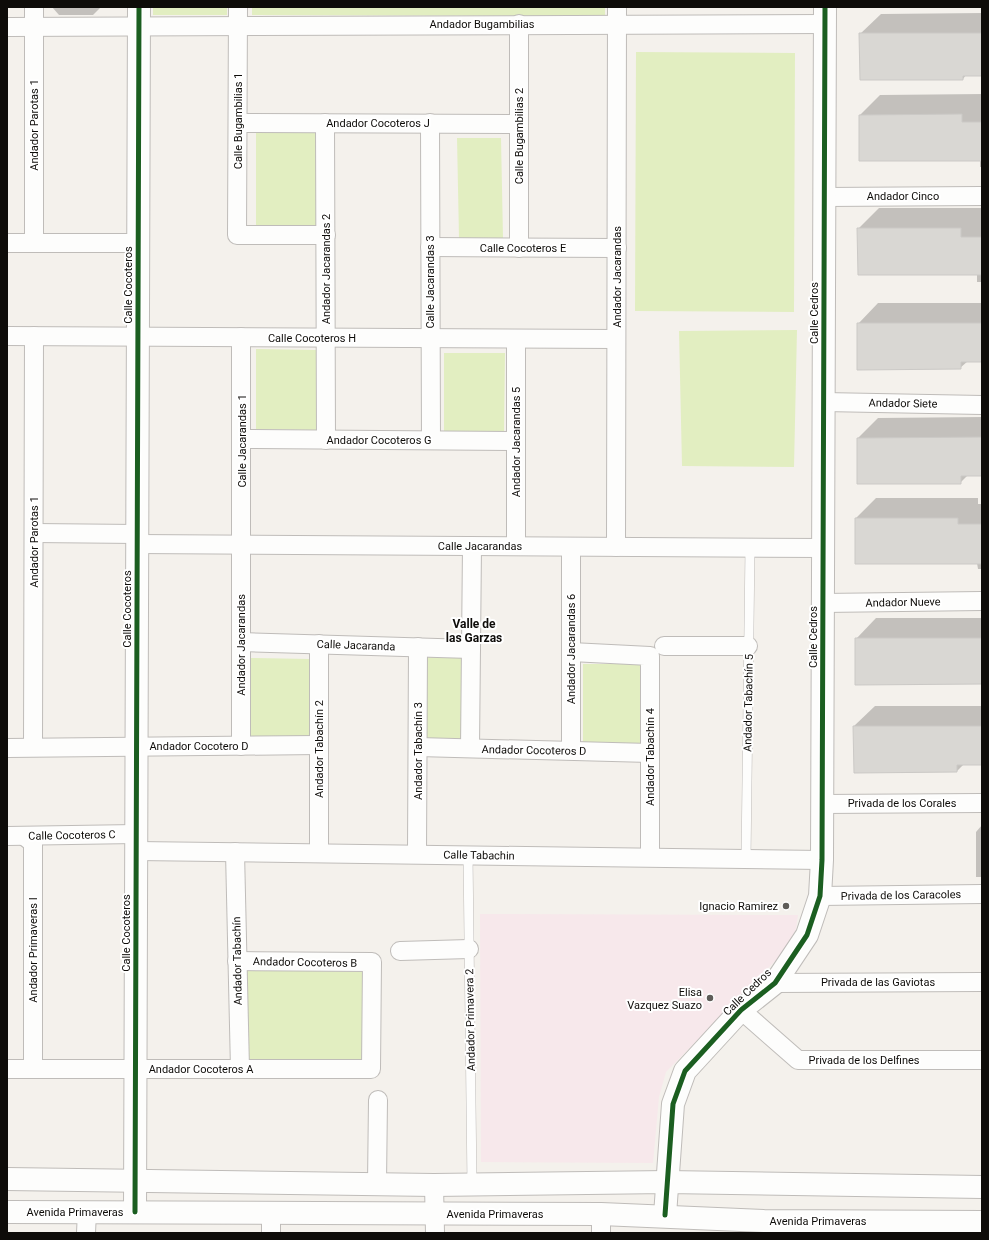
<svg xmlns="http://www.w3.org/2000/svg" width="989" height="1240" viewBox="0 0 989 1240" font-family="Roboto,sans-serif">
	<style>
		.education { fill: #f7e8eb }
		.green { fill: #e2eec1 }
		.shadow { fill: #0003 }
		.building { fill: #d9d7d3; stroke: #cbc9c6 }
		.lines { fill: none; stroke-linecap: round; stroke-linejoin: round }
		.lane-casing { stroke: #bfbcb9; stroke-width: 10 }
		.street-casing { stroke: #bfbcb9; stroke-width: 20 }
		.secondary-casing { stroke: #bfbcb9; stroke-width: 24 }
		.lane { stroke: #fdfdfc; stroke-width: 9 }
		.street { stroke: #fdfdfc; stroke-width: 18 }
		.secondary { stroke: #fdfdfc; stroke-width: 22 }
		.cycleway-casing { stroke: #fff; stroke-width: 8 }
		.cycleway { stroke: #1b5e20; stroke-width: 5 }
		.poi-dot { fill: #5e5c58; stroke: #fff; stroke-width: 1.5 }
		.labels { text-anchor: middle; stroke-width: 4; stroke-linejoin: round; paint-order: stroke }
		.street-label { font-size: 11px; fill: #0e0c09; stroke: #fff }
		.poi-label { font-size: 11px; fill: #0e0c09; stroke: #fff; text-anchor: end }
		.neighbourhood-label { font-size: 12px; font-weight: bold; fill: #0e0c09; stroke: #fff }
	</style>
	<rect width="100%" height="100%" fill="#f4f1ec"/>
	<!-- education -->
	<path class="education" d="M480 914 798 915 796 929 784 952 666 1072 659 1097 653 1163 481 1162Z"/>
	<!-- green -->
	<g class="green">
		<rect x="153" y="7" width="74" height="8"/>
		<path d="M252 7H605V16L252 15Z"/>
		<path d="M636 52 795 53 794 312 635 311Z"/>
		<path d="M256 131H317V231L256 230Z"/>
		<path d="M457 138H501L503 238H459Z"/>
		<path d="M797 330 794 467 682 466 679 331Z"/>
		<path d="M256 349 317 350V430L256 429Z"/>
		<path d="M444 353H505L504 433H444Z"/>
		<path d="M425 657 466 658 465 743 425 742Z"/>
		<path d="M250 658 310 659V739L250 738Z"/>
		<rect x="583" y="664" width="60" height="80"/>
		<path d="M247 970 364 972 362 1065 246 1063Z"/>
	</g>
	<!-- shadow -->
	<g class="shadow">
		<path d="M52 7H101L93 15H59Z"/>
		<path d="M982 13V75H966L963 79 860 34 881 14Z"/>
		<path d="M982 94V167H980V160L860 115 880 95Z"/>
		<path d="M879 208H981L982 282H977V274L858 229Z"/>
		<path d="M878 303H982V361H968L960 368 858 324Z"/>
		<path d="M982 417V475H968L960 483 858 438 878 418Z"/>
		<path d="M876 498H978V504H982V569H978L977 563 856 518Z"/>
		<path d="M876 618H982V683L856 639Z"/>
		<path d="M875 706H982V764H964L957 771 854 726Z"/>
		<path d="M982 825V877H976V832Z"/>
	</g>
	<!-- building -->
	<g class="building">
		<path d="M859 33H982V76H963V80H860Z"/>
		<path d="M962 114V122H982V161H859V115Z"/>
		<path d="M857 228H961V237H982V275H858Z"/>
		<path d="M857 323H982V362H961V369L857 370Z"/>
		<path d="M982 437V476H961V484H857V438Z"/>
		<path d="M855 518H958V524H982V564H855Z"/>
		<path d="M855 638H982V684L855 685Z"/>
		<path d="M853 726H982V765H957V772L854 773Z"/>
	</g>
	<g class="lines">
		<defs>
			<g id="lane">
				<path d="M468 855 472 1185"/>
				<path d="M746 859 750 548"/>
			</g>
			<g id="street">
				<path d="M238 7 237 235H326"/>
				<path d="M519 24V248"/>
				<path d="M7 27 825 24"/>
				<path d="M238 123 519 124"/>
				<path d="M325 123 326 440"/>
				<path d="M430 123 431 440"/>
				<path d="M825 197 982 196"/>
				<path d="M7 243H138"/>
				<path d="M34 243V7"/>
				<path d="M430 247 617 248"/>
				<path d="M7 336 616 339"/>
				<path d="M516 339V546"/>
				<path d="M824 402 982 405"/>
				<path d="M242 439 516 441"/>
				<path d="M34 533 137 534"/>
				<path d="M137 544 823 548"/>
				<path d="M571 547V750"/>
				<path d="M616 547 617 7"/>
				<path d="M823 603 982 601"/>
				<path d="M241 642 471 649"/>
				<path d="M319 644V853"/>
				<path d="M664 646H748"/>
				<path d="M571 652 650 656V857"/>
				<path d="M241 746V337"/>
				<path d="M33 747 34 336"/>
				<path d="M418 747 650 753"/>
				<path d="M7 748 319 745"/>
				<path d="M470 748 472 546"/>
				<path d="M822 804 982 803"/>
				<path d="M7 836 136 834"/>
				<path d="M24 836 33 843V1069"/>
				<path d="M137 851 822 860"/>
				<path d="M235 852 240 1069"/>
				<path d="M417 854 418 647"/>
				<path d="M820 896 982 894"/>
				<path d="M400 951 469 949"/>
				<path d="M775 983 982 982"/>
				<path d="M741 1010 798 1060H982"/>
				<path d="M7 1069H371L372 962 237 961"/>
				<path d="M377 1183 378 1100"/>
				<path d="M434 1185 435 1233"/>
				<path d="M601 1214V1233"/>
				<path d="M86 1233 87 1211"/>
				<path d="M271 1233V1213"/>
			</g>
			<g id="secondary">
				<path d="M7 1179 434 1185 667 1182 982 1187"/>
				<path d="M7 1212 601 1214 764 1221 982 1222"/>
				<path d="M135 1212 139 7"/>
				<path d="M665 1215 673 1104 685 1071 741 1010 775 983 807 935 820 896 822 860 825 7"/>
			</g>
		</defs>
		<!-- lane casing -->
		<use href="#lane" class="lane-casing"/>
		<!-- street casing -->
		<use href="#street" class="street-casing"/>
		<!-- secondary casing -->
		<use href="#secondary" class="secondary-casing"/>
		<!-- lane -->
		<use href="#lane" class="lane"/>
		<!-- street -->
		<use href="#street" class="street"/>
		<!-- secondary -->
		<use href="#secondary" class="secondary"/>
		<defs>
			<g id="cycleway">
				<path d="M135 1212 139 7"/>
				<path d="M665 1215 673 1104 685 1071 741 1010 775 983 807 935 820 896 822 860 825 7"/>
			</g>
		</defs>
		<!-- cycleway casing -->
		<use href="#cycleway" class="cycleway-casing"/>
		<!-- cycleway -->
		<use href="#cycleway" class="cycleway"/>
	</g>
	<!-- markers -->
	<g class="poi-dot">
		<circle cx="786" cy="906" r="4"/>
		<circle cx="710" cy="998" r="4"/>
	</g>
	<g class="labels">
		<!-- street labels -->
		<g class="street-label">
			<text x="482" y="28">Andador Bugambilias</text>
			<text transform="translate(238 121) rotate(-90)" y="4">Calle Bugambilias 1</text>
			<text x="378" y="127">Andador Cocoteros J</text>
			<text transform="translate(34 125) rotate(-90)" y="4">Andador Parotas 1</text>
			<text transform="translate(519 136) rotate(-90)" y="4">Calle Bugambilias 2</text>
			<text x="903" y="200">Andador Cinco</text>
			<text x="523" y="252">Calle Cocoteros E</text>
			<text transform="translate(326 269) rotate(-90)" y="4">Andador Jacarandas 2</text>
			<text transform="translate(617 277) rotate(-90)" y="4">Andador Jacarandas</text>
			<text transform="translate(430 282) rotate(-90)" y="4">Calle Jacarandas 3</text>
			<text transform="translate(128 285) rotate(-90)" y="4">Calle Cocoteros</text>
			<text transform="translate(814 313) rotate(-90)" y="4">Calle Cedros</text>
			<text x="312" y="342">Calle Cocoteros H</text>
			<text transform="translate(903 403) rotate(1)" y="4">Andador Siete</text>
			<text x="379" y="444">Andador Cocoteros G</text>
			<text transform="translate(242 441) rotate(-90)" y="4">Calle Jacarandas 1</text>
			<text transform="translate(516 442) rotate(-90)" y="4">Andador Jacarandas 5</text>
			<text transform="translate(34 542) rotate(-90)" y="4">Andador Parotas 1</text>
			<text x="480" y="550">Calle Jacarandas</text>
			<text transform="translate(903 602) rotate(-1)" y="4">Andador Nueve</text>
			<text transform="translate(127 609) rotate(-90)" y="4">Calle Cocoteros</text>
			<text transform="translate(813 637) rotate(-90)" y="4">Calle Cedros</text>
			<text transform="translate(241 645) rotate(-90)" y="4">Andador Jacarandas</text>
			<text transform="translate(356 645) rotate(2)" y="4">Calle Jacaranda</text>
			<text transform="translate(571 649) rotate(-90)" y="4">Andador Jacarandas 6</text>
			<text transform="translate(748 703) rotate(-89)" y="4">Andador Tabachín 5</text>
			<text x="199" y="750">Andador Cocotero D</text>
			<text transform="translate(319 749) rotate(-90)" y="4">Andador Tabachín 2</text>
			<text transform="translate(534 750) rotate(1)" y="4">Andador Cocoteros D</text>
			<text transform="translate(418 751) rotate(-90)" y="4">Andador Tabachín 3</text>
			<text transform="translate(650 757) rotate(-90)" y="4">Andador Tabachín 4</text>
			<text x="902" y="807">Privada de los Corales</text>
			<text transform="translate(72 835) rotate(-1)" y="4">Calle Cocoteros C</text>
			<text transform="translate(479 855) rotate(1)" y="4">Calle Tabachin</text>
			<text transform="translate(901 895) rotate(-1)" y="4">Privada de los Caracoles</text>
			<text transform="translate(126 933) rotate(-90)" y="4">Calle Cocoteros</text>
			<text transform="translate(33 950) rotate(-90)" y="4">Andador Primaveras I</text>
			<text transform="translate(237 961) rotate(-91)" y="4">Andador Tabachín</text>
			<text transform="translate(305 962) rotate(1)" y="4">Andador Cocoteros B</text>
			<text x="878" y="986">Privada de las Gaviotas</text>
			<text transform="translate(747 992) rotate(-44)" y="4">Calle Cedros</text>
			<text transform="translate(470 1020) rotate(-91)" y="4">Andador Primavera 2</text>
			<text x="864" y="1064">Privada de los Delfines</text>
			<text x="201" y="1073">Andador Cocoteros A</text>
			<text x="75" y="1216">Avenida Primaveras</text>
			<text x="495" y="1218">Avenida Primaveras</text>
			<text x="818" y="1225">Avenida Primaveras</text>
		</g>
		<!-- poi labels -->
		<g class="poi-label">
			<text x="778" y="910">Ignacio Ramirez</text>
			<text x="702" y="996">Elisa<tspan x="702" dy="13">Vazquez Suazo</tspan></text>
		</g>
		<!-- neighbourhood labels -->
		<g class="neighbourhood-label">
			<text x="474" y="628">Valle de<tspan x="474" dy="14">las Garzas</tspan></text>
		</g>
	</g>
	<!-- border -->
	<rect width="989" height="1240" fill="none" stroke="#0e0c09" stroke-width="16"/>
</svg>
